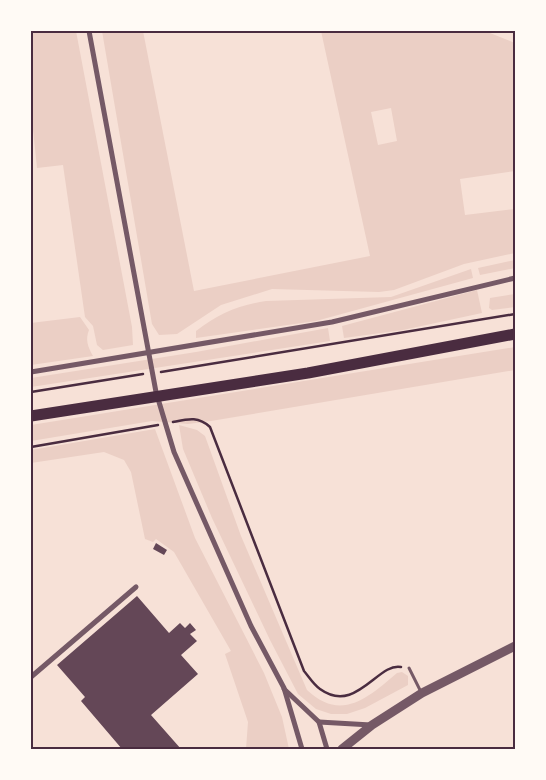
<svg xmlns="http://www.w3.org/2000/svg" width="546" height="780" viewBox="0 0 546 780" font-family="Roboto,sans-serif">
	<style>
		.green { fill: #ebcfc5; fill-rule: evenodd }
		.building { fill: #644757 }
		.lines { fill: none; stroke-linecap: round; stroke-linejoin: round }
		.path { stroke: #4a2c40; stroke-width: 2.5 }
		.service { stroke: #755966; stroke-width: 3 }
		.minor { stroke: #755966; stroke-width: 5 }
		.tertiary { stroke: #755966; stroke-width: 9 }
		.primary { stroke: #4a2c40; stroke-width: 11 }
		.neatline { fill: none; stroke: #4a2c40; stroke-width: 2 }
	</style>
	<rect width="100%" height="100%" fill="#f7e1d7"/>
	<!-- green -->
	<g class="green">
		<path d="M31 31H76L132 327 133 345 103 350 97 345 93 326 85 317 63 165 37 168 31 110Z"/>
		<path d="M102 31H143L194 291 370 256 321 31H485L515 43V171L460 179 465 215 515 209V253L464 264 394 290 379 292 272 289 221 305 177 334 159 335 152 324ZM391 108 397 141 378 145 371 112Z"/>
		<path d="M515 260V268L480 275 478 268Z"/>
		<path d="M471 269 473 278 316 321 196 338V331C218 314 238 305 266 301L391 297Z"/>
		<path d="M477 290 482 313 403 330 344 338 342 326Z"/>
		<path d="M515 294V307L492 310 489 308 490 298Z"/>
		<path d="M80 317 89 330C85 340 88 347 93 356L31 365V323Z"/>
		<path d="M328 328 330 341 31 387V378L196 352Z"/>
		<path d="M515 347V370L211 421 188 424 152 421 31 441V425Z"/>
		<path d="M179 425 197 430 205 436 241 536 307 690C341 722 368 698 397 673L402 672 408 676V685L365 708 347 714H331L316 709 298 694 270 640 212 518 183 449Z"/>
		<path d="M155 429 195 538 264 673 282 717 289 749H246L248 722 225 654 231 651 174 552 156 539 153 542 145 539 131 472 124 460 104 452 31 463V450Z"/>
	</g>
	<!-- building -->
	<g class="building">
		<path d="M156 543 167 550 164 555 153 549Z"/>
		<path d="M137 596 169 633 180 623 185 628 190 623 196 630 190 634 197 641 181 655 198 674 151 715 181 749H122L81 701 85 697 57 665Z"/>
	</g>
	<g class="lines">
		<!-- path -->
		<g class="path">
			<path d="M161 372 515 314"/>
			<path d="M31 392 143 374"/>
			<path d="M173 422C188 419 198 416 210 427L304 671C309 677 314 685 320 689 356 715 378 662 401 667"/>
			<path d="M31 447 158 425"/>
		</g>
		<!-- service -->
		<path class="service" d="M409 668 421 692"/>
		<!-- minor -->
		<g class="minor">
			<path d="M89 31 156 392 174 452 251 626 284 688 302 749"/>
			<path d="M31 372 332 322 515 278"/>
			<path d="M31 677 136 587"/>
			<path d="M284 689 319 722 327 749"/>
			<path d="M319 722 371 725"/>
		</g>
		<!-- tertiary -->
		<path class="tertiary" d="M342 749 372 725 422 693 515 646"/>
		<!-- primary -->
		<path class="primary" d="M31 416 308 373 515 334"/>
	</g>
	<!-- border -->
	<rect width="546" height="780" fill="none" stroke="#fffaf5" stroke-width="65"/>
	<rect x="32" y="32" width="482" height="716" class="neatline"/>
</svg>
